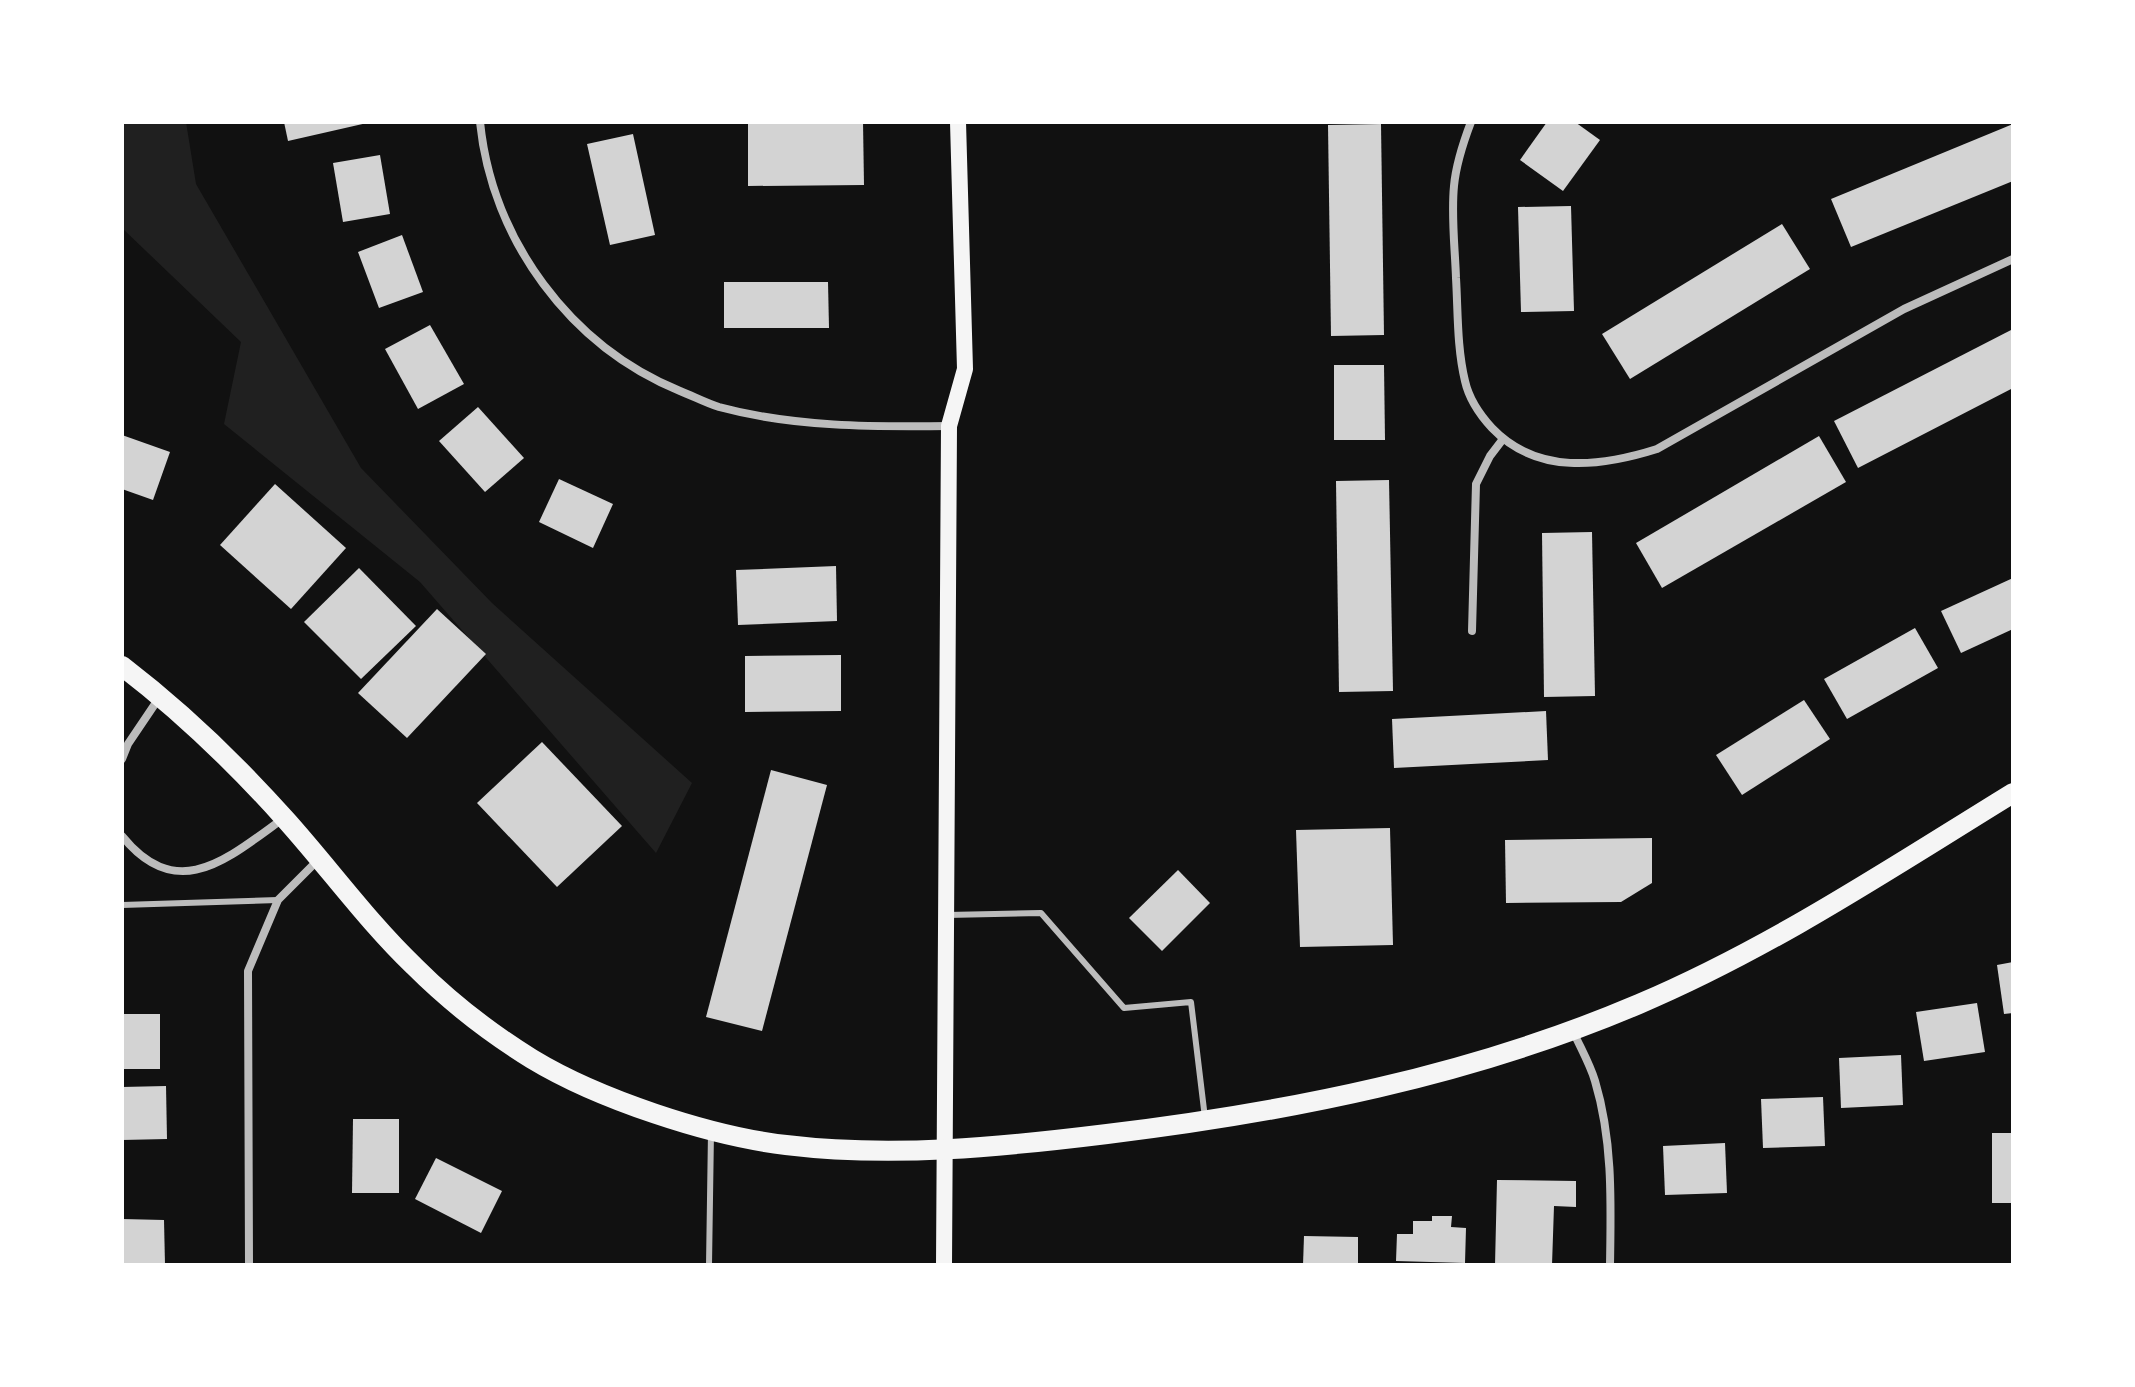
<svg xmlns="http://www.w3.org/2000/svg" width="2135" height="1387" viewBox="0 0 2135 1387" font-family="Figtree,sans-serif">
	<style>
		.green { fill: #202020 }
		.building { fill: #d3d3d3 }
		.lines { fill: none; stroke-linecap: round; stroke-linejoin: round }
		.service { stroke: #bcbcbc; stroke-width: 6 }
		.minor { stroke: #bcbcbc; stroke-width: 8 }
		.secondary { stroke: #f5f5f5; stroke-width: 16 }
		.primary { stroke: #f5f5f5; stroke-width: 20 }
	</style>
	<rect width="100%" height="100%" fill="#111"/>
	<!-- green -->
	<path class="green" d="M122 122H186L196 184 361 468 492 603 692 783 656 853 420 582 224 424 241 342 122 228Z"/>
	<!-- building -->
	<g class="building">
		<path d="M284 122H367V123L288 141Z"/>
		<path d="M748 122H863L864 185 748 186Z"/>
		<path d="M1547 122H1575L1600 140 1563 191 1520 160Z"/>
		<path d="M1381 124 1384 335 1331 336 1328 125Z"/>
		<path d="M2013 124V181L1851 247 1831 199Z"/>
		<path d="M633 134 655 235 610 245 587 144Z"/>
		<path d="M380 155 390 214 343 222 333 163Z"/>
		<path d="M1571 206 1574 311 1521 312 1518 207Z"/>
		<path d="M1782 224 1810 269 1630 379 1602 334Z"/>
		<path d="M402 235 423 292 379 308 358 252Z"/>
		<path d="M724 282H828L829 328H724Z"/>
		<path d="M430 325 464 384 418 409 385 349Z"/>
		<path d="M2013 329V388L1858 468 1834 421Z"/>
		<path d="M1334 365H1384L1385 440H1334Z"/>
		<path d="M478 407 524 458 485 492 439 441Z"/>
		<path d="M122 435 170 452 153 500 122 489Z"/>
		<path d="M1819 436 1846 482 1662 588 1636 543Z"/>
		<path d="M559 479 613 504 593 548 539 522Z"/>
		<path d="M1389 480 1393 691 1339 692 1336 481Z"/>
		<path d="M275 484 346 548 291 609 220 545Z"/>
		<path d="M1592 532 1595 696 1544 697 1542 533Z"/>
		<path d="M836 566 837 621 738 625 736 570Z"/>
		<path d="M359 568 416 626 361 679 304 622Z"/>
		<path d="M2013 578V629L1961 653 1941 611Z"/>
		<path d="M437 609 486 654 407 738 358 693Z"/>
		<path d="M1915 628 1938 668 1847 719 1824 679Z"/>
		<path d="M841 655V711L745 712V656Z"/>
		<path d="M1804 700 1830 739 1742 795 1716 755Z"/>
		<path d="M1546 711 1548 760 1394 768 1392 719Z"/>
		<path d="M542 742 622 826 557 887 477 803Z"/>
		<path d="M771 770 827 785 762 1031 706 1017Z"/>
		<path d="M1390 828 1393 945 1300 947 1296 830Z"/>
		<path d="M1652 838V883L1621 902 1506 903 1505 840Z"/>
		<path d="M1178 870 1210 903 1162 951 1129 918Z"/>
		<path d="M2013 962V1013L2004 1014 1997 965Z"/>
		<path d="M1977 1003 1985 1052 1924 1061 1916 1012Z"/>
		<rect x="122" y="1014" width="38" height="55"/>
		<path d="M1901 1055 1903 1105 1841 1108 1839 1058Z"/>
		<path d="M166 1086 167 1139 122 1140V1087Z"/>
		<path d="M1823 1097 1825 1146 1763 1148 1761 1099Z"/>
		<path d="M353 1119H399V1193H352Z"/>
		<rect x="1992" y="1133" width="21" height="70"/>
		<path d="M1725 1143 1727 1193 1665 1195 1663 1146Z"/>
		<path d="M436 1158 502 1191 481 1233 415 1199Z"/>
		<path d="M1497 1180 1576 1181V1207L1554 1206 1552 1265H1495Z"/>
		<path d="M1432 1216H1452L1451 1227 1466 1228 1465 1263 1396 1261 1397 1234H1413V1221H1432Z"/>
		<path d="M122 1219 164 1220 165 1265H122Z"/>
		<path d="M1304 1236 1358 1237V1265H1303Z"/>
	</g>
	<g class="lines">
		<!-- service -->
		<g class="service">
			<path d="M122 905 278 900"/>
			<path d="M947 915 1041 913 1124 1008 1191 1002 1205 1118"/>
			<path d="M709 1265 711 1132"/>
		</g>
		<!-- minor -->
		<g class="minor">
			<path d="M480 122C492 240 570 346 680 391 693 396 706 403 719 407 793 427 873 427 949 426"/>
			<path d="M1471 122C1463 143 1456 164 1454 186 1451 216 1455 248 1456 278 1458 312 1457 348 1465 381 1469 399 1480 415 1492 428 1537 475 1600 467 1657 449L1904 309 2013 259"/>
			<path d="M1472 631 1476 484 1490 456 1503 439"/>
			<path d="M122 759 128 744 159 698"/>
			<path d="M122 836C178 905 228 858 284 818"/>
			<path d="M1573 1031C1580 1047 1590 1064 1595 1081 1613 1141 1611 1203 1610 1265"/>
			<path d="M249 1265 248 971 278 900 319 859"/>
		</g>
		<!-- secondary -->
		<path class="secondary" d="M944 1265 949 426 965 369 958 122"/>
		<!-- primary -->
		<path class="primary" d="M122 666C182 712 236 764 286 820 329 868 368 922 414 966 449 1001 490 1033 532 1059 598 1099 709 1136 786 1145 892 1158 1002 1147 1107 1134 1288 1112 1470 1076 1639 1004 1771 948 1891 868 2013 793"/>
	</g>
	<!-- border -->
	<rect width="2135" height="1387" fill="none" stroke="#ffffff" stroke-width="248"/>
</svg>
